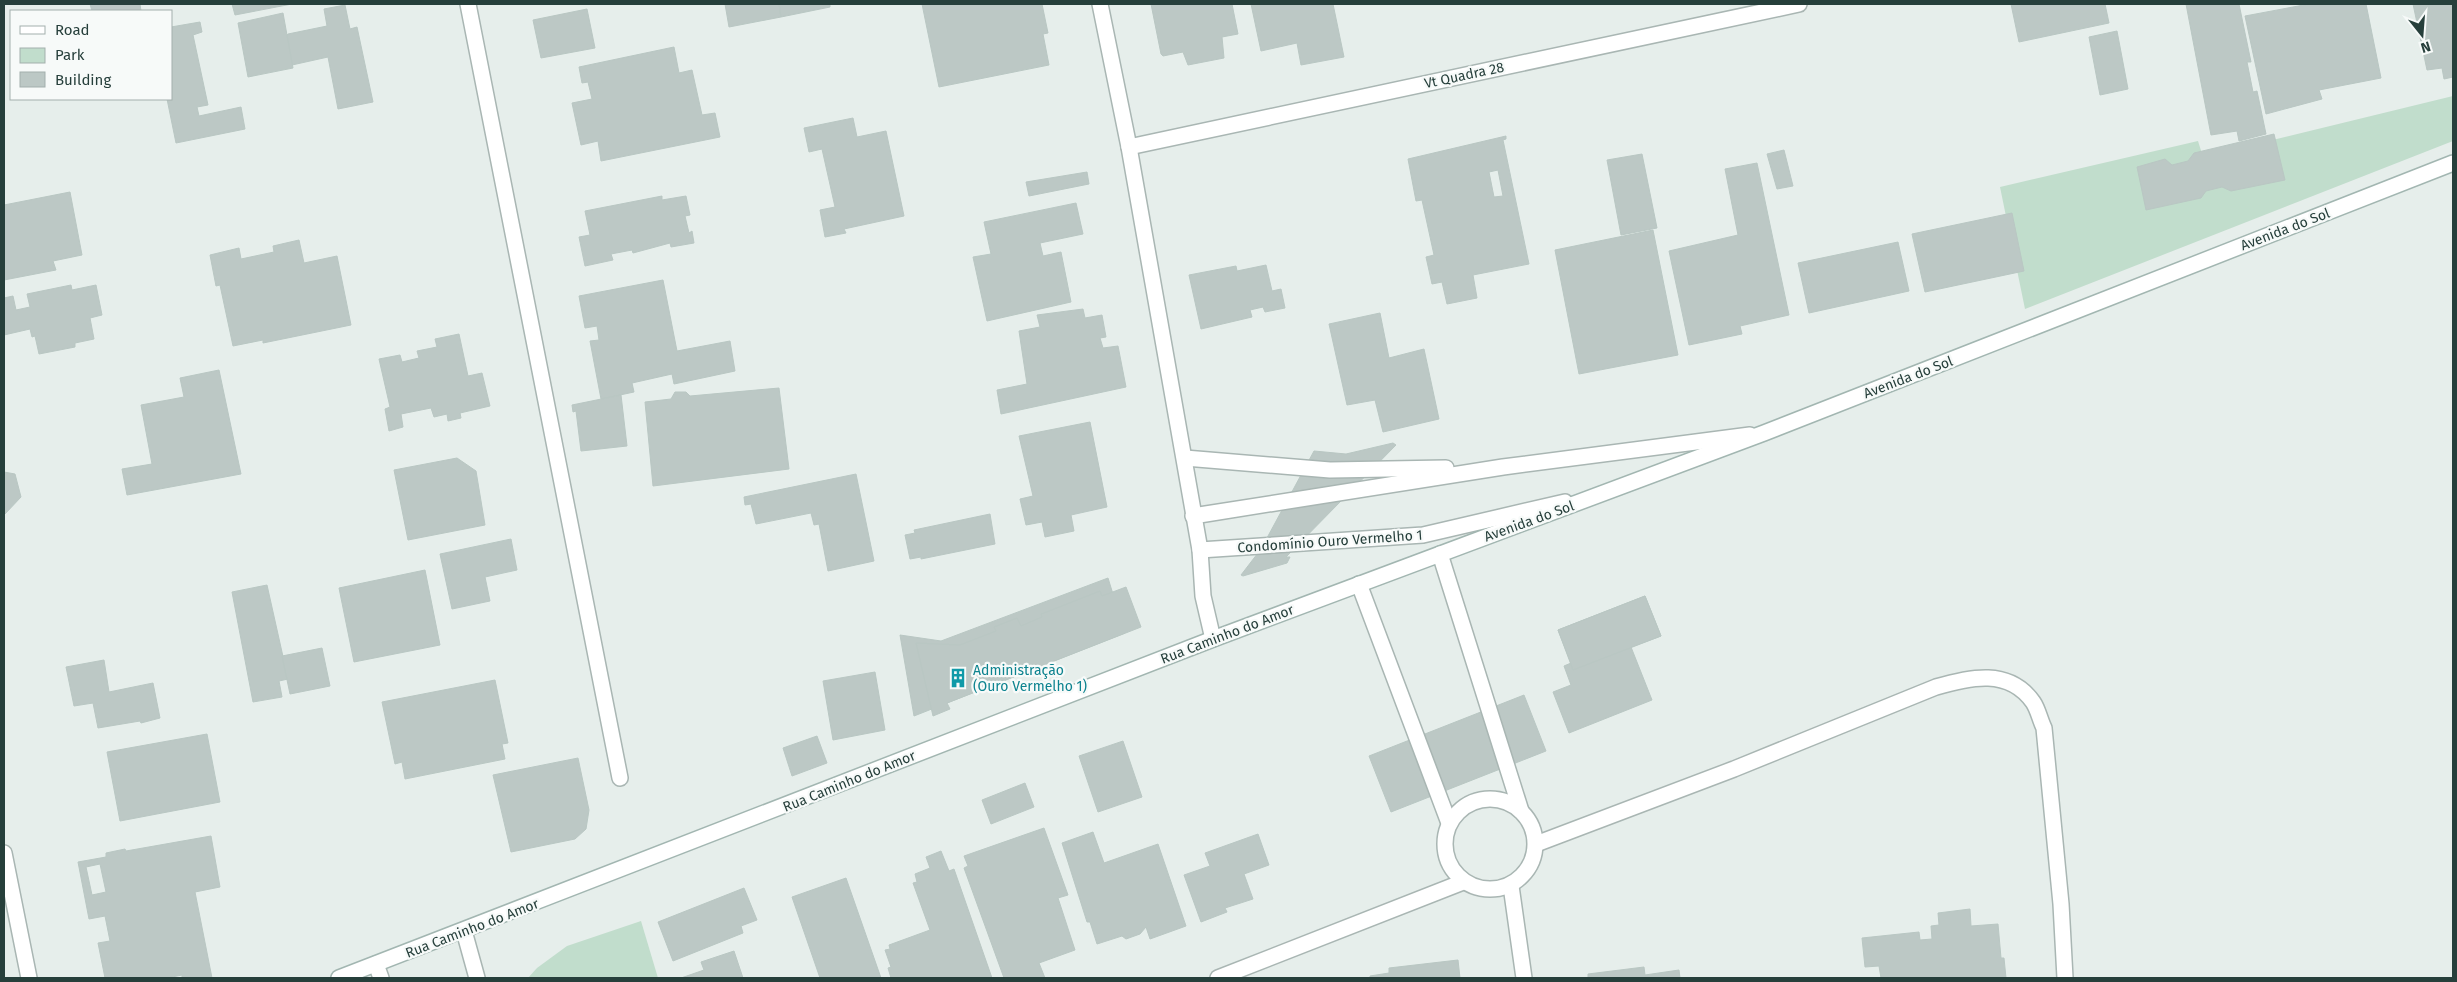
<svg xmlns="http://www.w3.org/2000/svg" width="2457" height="982" viewBox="0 0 2457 982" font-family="'Fira Sans',sans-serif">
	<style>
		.green { fill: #c1ddcc }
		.building { fill: #bcc8c5; stroke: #b9c7c3; fill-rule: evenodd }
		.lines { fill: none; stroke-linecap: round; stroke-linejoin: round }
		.lane-casing { stroke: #a9b6b3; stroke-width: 18 }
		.street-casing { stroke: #a9b6b3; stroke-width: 18 }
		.secondary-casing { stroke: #a2b6b1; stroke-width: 18 }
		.lane { stroke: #fff; stroke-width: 15 }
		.street { stroke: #fff; stroke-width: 15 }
		.secondary { stroke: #fff; stroke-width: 15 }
		.labels { text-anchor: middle; stroke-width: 4.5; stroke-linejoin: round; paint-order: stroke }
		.street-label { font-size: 14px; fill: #263f3b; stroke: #f7faf9 }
		.culture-label { font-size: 14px; fill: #0d838f; stroke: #f7faf9; text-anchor: start }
	</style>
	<rect width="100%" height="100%" fill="#e6eeeb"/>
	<!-- green -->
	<g class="green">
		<path d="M2453 96V141L2025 309 2000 187 2198 141 2203 157Z"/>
		<path d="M641 921 658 978H528L537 968 567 946Z"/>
	</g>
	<!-- building -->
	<g class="building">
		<path d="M90 4H140L141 11H92Z"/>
		<path d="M232 4H292L235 15Z"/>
		<path d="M725 4H779L781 17 729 27Z"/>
		<path d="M779 4H830V7L781 17Z"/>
		<path d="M922 4H1042L1048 33 1043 34 1049 65 939 87Z"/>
		<path d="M1151 4H1232L1238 34 1222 37 1224 58 1188 65 1183 52 1163 56 1161 54Z"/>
		<path d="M1251 4H1333L1344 57 1301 65 1297 43 1261 51Z"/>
		<path d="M2011 4H2105L2109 23 2019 42Z"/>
		<path d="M2186 4H2239L2251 62H2247L2253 92 2257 91 2266 134 2239 141 2237 131 2211 135Z"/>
		<path d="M2309 4H2366L2381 78 2319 90 2322 99 2266 114 2245 16Z"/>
		<path d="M2413 4H2453V77L2444 79 2442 68 2427 70Z"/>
		<path d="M345 5 350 29 357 27 373 102 338 109 328 57 292 65 286 36 288 34 327 26 324 9Z"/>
		<path d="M587 9 595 48 541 58 533 20Z"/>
		<path d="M283 13 293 68 248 77 238 23Z"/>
		<path d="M200 22 202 32 193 35 208 105 197 107 199 116 241 107 245 129 176 143 167 99H171V27Z"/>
		<path d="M2117 31 2128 89 2100 95 2089 37Z"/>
		<path d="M674 47 679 73 692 70 702 115 715 113 720 137 601 161 598 141 581 145 572 103 592 99 588 82 582 83 579 67Z"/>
		<path d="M853 118 857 137 886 131 904 216 844 229 846 233 825 237 820 210 835 207 822 149 809 152 804 128Z"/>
		<path d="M2274 134 2285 180 2231 191 2222 187 2206 191 2201 198 2146 210 2137 167 2165 159 2172 165 2188 161 2194 153Z"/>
		<path d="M1506 136V139L1503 140 1529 264 1473 275 1477 298 1447 304 1442 282 1432 284 1426 257 1434 255 1422 200 1416 201 1408 159ZM1498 170 1503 196 1494 197 1489 172Z"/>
		<path d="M1784 150 1793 186 1777 189 1767 154Z"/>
		<path d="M1642 154 1657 228 1621 235 1607 160Z"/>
		<path d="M1757 163 1789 315 1740 326 1742 334 1689 345 1669 251 1738 235 1725 169Z"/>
		<path d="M1087 172 1089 184 1029 196 1026 182Z"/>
		<path d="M70 192 82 255 53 261 56 270 4 280V205Z"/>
		<path d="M662 196V200L686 196 690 215 685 216 689 233 692 231 694 243 671 247 670 243 633 253 632 250 611 254 613 260 585 266 579 237 590 235 585 211Z"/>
		<path d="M1076 203 1083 234 1040 243 1043 256 1061 252 1071 302 987 321 973 257 991 254 984 222Z"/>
		<path d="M2012 213 2024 271 1925 292 1912 234Z"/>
		<path d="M1653 230 1678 355 1579 374 1555 250Z"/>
		<path d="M299 240 304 263 337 256 351 325 263 343V340L233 346 220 285 216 286 210 255 239 248 241 259 274 252 273 246Z"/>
		<path d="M1898 242 1909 291 1809 313 1798 263Z"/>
		<path d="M1266 265 1272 291 1281 289 1285 308 1265 312 1263 307 1250 310 1252 317 1201 329 1189 275 1236 266 1237 271Z"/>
		<path d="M663 280 677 351 730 341 735 371 674 384 672 374 632 383 634 392 601 399 590 341 599 340 597 326 585 328 579 296Z"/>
		<path d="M71 285 72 290 96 285 102 315 90 318 94 339 75 343V347L39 354 35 336 32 337 30 329 4 335V298L13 296 16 310 30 307 27 294Z"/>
		<path d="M1083 309 1085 318 1102 315 1106 337 1100 338 1103 348 1118 346 1126 387 1001 414 997 390 1027 384 1019 331 1040 327 1037 315Z"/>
		<path d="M1380 313 1389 358 1424 349 1439 419 1383 432 1375 400 1347 405 1329 324Z"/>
		<path d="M459 334 468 376 482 373 490 406 460 413 461 418 448 421 447 414 434 417 431 408 401 414 403 427 389 431 385 409 390 407 379 359 400 355 402 362 419 358 417 351 437 347 435 339Z"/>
		<path d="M219 370 241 474 127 495 122 469 152 464 141 405 184 397 180 378Z"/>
		<path d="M779 388 789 469 653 486 645 402 671 399 675 392H686L690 396Z"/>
		<path d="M621 395 627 446 581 451 576 411 573 412 572 405Z"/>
		<path d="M1090 422 1107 507 1071 515 1074 531 1045 537 1042 522 1026 525 1020 499 1033 496 1019 436Z"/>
		<path d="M1393 443 1396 445 1286 557H1290L1287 563 1243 576 1241 575 1261 549 1314 451 1346 454Z"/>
		<path d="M457 458 476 471 485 525 408 540 394 470Z"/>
		<path d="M4 472 15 474 21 497 5 514Z"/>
		<path d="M856 474 874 561 828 571 819 524 814 525 811 513 756 524 751 504 745 505 744 497Z"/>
		<path d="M990 514 995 544 921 559V557L910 559 905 535 915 533 914 530Z"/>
		<path d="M511 539 517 570 485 577 490 601 452 609 440 554Z"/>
		<path d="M425 570 440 645 354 662 339 588Z"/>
		<path d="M1108 578 1125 633 914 716 900 635 941 641Z"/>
		<path d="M267 585 288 679 279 681 282 697 253 702 232 592Z"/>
		<path d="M1126 587 1141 627 947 703 950 709 933 716 916 643 960 645 996 631 994 627 1017 618 1021 626 1042 617 1041 614 1044 613 1100 591 1102 596Z"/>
		<path d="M1645 596 1661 636 1631 647 1652 700 1569 733 1553 692 1571 685 1564 666 1571 663 1558 630Z"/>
		<path d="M1645 596 1661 636 1573 670 1558 630Z"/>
		<path d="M322 648 330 686 290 694 282 656Z"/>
		<path d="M104 660 109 692 153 683 160 718 141 723 140 721 98 728 93 703 74 706 66 667Z"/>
		<path d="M875 672 885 730 833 740 823 681Z"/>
		<path d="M495 680 508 743 502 744 505 759 405 779 402 762 395 764 382 702Z"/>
		<path d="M1524 695 1546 751 1391 812 1369 756Z"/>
		<path d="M207 734 220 802 120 821 107 752Z"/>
		<path d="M817 736 827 763 792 776 783 748Z"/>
		<path d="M1123 741 1142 797 1098 812 1079 756Z"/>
		<path d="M578 758 589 810 586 829 575 839 511 852 493 775Z"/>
		<path d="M1025 783 1034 807 991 824 982 800Z"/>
		<path d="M1044 828 1068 895 1058 898 1075 950 1039 963 1045 978H1004L964 868 968 866 964 856Z"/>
		<path d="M1093 832 1104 863 1158 844 1186 926 1150 939 1146 927 1140 934 1126 939 1122 936 1097 944 1090 922H1087L1062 843Z"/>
		<path d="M1258 834 1269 865 1244 874 1253 899 1225 908 1227 912 1201 922 1184 875 1210 866 1205 853Z"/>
		<path d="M211 836 220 887 195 892 212 978H182V975L167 978H105L98 943 110 941 105 916 89 919 78 862 106 857V853L125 849 126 851ZM100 864 106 892 92 895 86 867Z"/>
		<path d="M941 851 949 871 954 869 992 978H891L888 968 891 967 885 950 890 949 889 945 930 930 913 883 917 882 915 874 930 868 926 857Z"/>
		<path d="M846 878 881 978H820L792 897Z"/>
		<path d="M744 888 757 920 741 926 743 933 673 961 658 922Z"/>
		<path d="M1970 909 1971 926 1998 924 2001 958H2004L2006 978H1881L1879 966 1865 967 1862 938 1919 932 1920 940 1932 939 1931 926 1939 925 1938 913Z"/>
		<path d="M734 951 743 978H681L704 970 701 962Z"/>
		<path d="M1458 960 1460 978H1370V976L1389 973V968Z"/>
		<path d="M1644 967 1645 975 1679 970 1680 978H1588V974Z"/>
	</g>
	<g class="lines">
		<defs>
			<path id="lane" d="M1200 550 1203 596 1213 639"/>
			<g id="street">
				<path d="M468 4 620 778"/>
				<path d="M1100 4 1129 147 1200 550 1423 535 1565 502"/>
				<path d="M1129 147 1799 4"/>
				<path d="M1185 458 1330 470 1446 468"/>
				<path d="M1193 516 1503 467 1750 435"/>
				<path d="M1440 554 1521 811"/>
				<path d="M1359 584 1449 823"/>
				<circle cx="1490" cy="844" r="45"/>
				<path d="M1536 844 1734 769 1936 687C1970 677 2009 668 2033 702 2038 709 2040 720 2044 728L2061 904 2065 978"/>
				<path d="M4 853 29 978"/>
				<path d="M1511 886 1524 978"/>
				<path d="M464 931 477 978"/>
				<path d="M376 964 381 978"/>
				<path d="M1218 978 1463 882"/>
			</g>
			<path id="secondary" d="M339 978 1213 639 1764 433 2453 163"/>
		</defs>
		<!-- lane casing -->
		<use href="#lane" class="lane-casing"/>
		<!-- street casing -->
		<use href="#street" class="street-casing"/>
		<!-- secondary casing -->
		<use href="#secondary" class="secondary-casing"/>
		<!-- lane -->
		<use href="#lane" class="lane"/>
		<!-- street -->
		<use href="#street" class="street"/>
		<!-- secondary -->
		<use href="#secondary" class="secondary"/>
	</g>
	<!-- icons -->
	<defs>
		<symbol id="building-bare" viewBox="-9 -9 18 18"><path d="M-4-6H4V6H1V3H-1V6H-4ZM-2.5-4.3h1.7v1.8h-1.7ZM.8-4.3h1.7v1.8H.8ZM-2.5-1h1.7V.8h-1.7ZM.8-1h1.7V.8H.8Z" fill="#0f9aa8" stroke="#f7faf9" stroke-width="2.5" paint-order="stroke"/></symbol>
	</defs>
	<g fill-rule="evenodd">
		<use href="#building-bare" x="944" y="664" width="28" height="28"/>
	</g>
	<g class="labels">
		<!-- street labels -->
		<g class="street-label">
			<text transform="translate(1464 75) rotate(-12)" y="5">Vt Quadra 28</text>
			<text transform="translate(2285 229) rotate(-21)" y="5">Avenida do Sol</text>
			<text transform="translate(1908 377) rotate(-21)" y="5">Avenida do Sol</text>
			<text transform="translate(1529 521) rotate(-20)" y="5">Avenida do Sol</text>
			<text transform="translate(1330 541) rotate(-4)" y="5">Condomínio Ouro Vermelho 1</text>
			<text transform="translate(1227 634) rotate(-21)" y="5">Rua Caminho do Amor</text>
			<text transform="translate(849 781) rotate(-22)" y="5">Rua Caminho do Amor</text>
			<text transform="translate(472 928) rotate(-21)" y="5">Rua Caminho do Amor</text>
		</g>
		<!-- culture labels -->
		<g class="culture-label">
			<text x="973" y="675">Administração<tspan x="973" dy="16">(Ouro Vermelho 1)</tspan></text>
		</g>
	</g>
	<!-- border -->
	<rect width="2457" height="982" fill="none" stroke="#263f3b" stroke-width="10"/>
	<!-- legend -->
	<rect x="10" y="10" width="162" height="90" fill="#f7faf9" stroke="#a3afad"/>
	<rect x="20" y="26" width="25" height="8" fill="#ffffff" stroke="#a3afad"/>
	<text x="55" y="35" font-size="15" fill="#263f3b">Road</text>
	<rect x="20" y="48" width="25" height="15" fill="#c1ddcc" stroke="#a3afad"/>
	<text x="55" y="60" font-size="15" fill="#263f3b">Park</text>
	<rect x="20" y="72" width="25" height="15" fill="#bcc8c5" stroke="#a3afad"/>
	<text x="55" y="85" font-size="15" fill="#263f3b">Building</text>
	<!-- north arrow -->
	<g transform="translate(2422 35) rotate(163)" stroke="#f7faf9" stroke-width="4" paint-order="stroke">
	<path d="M0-4L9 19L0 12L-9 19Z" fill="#263f3b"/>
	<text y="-8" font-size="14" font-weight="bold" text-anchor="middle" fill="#263f3b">N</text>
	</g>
</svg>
